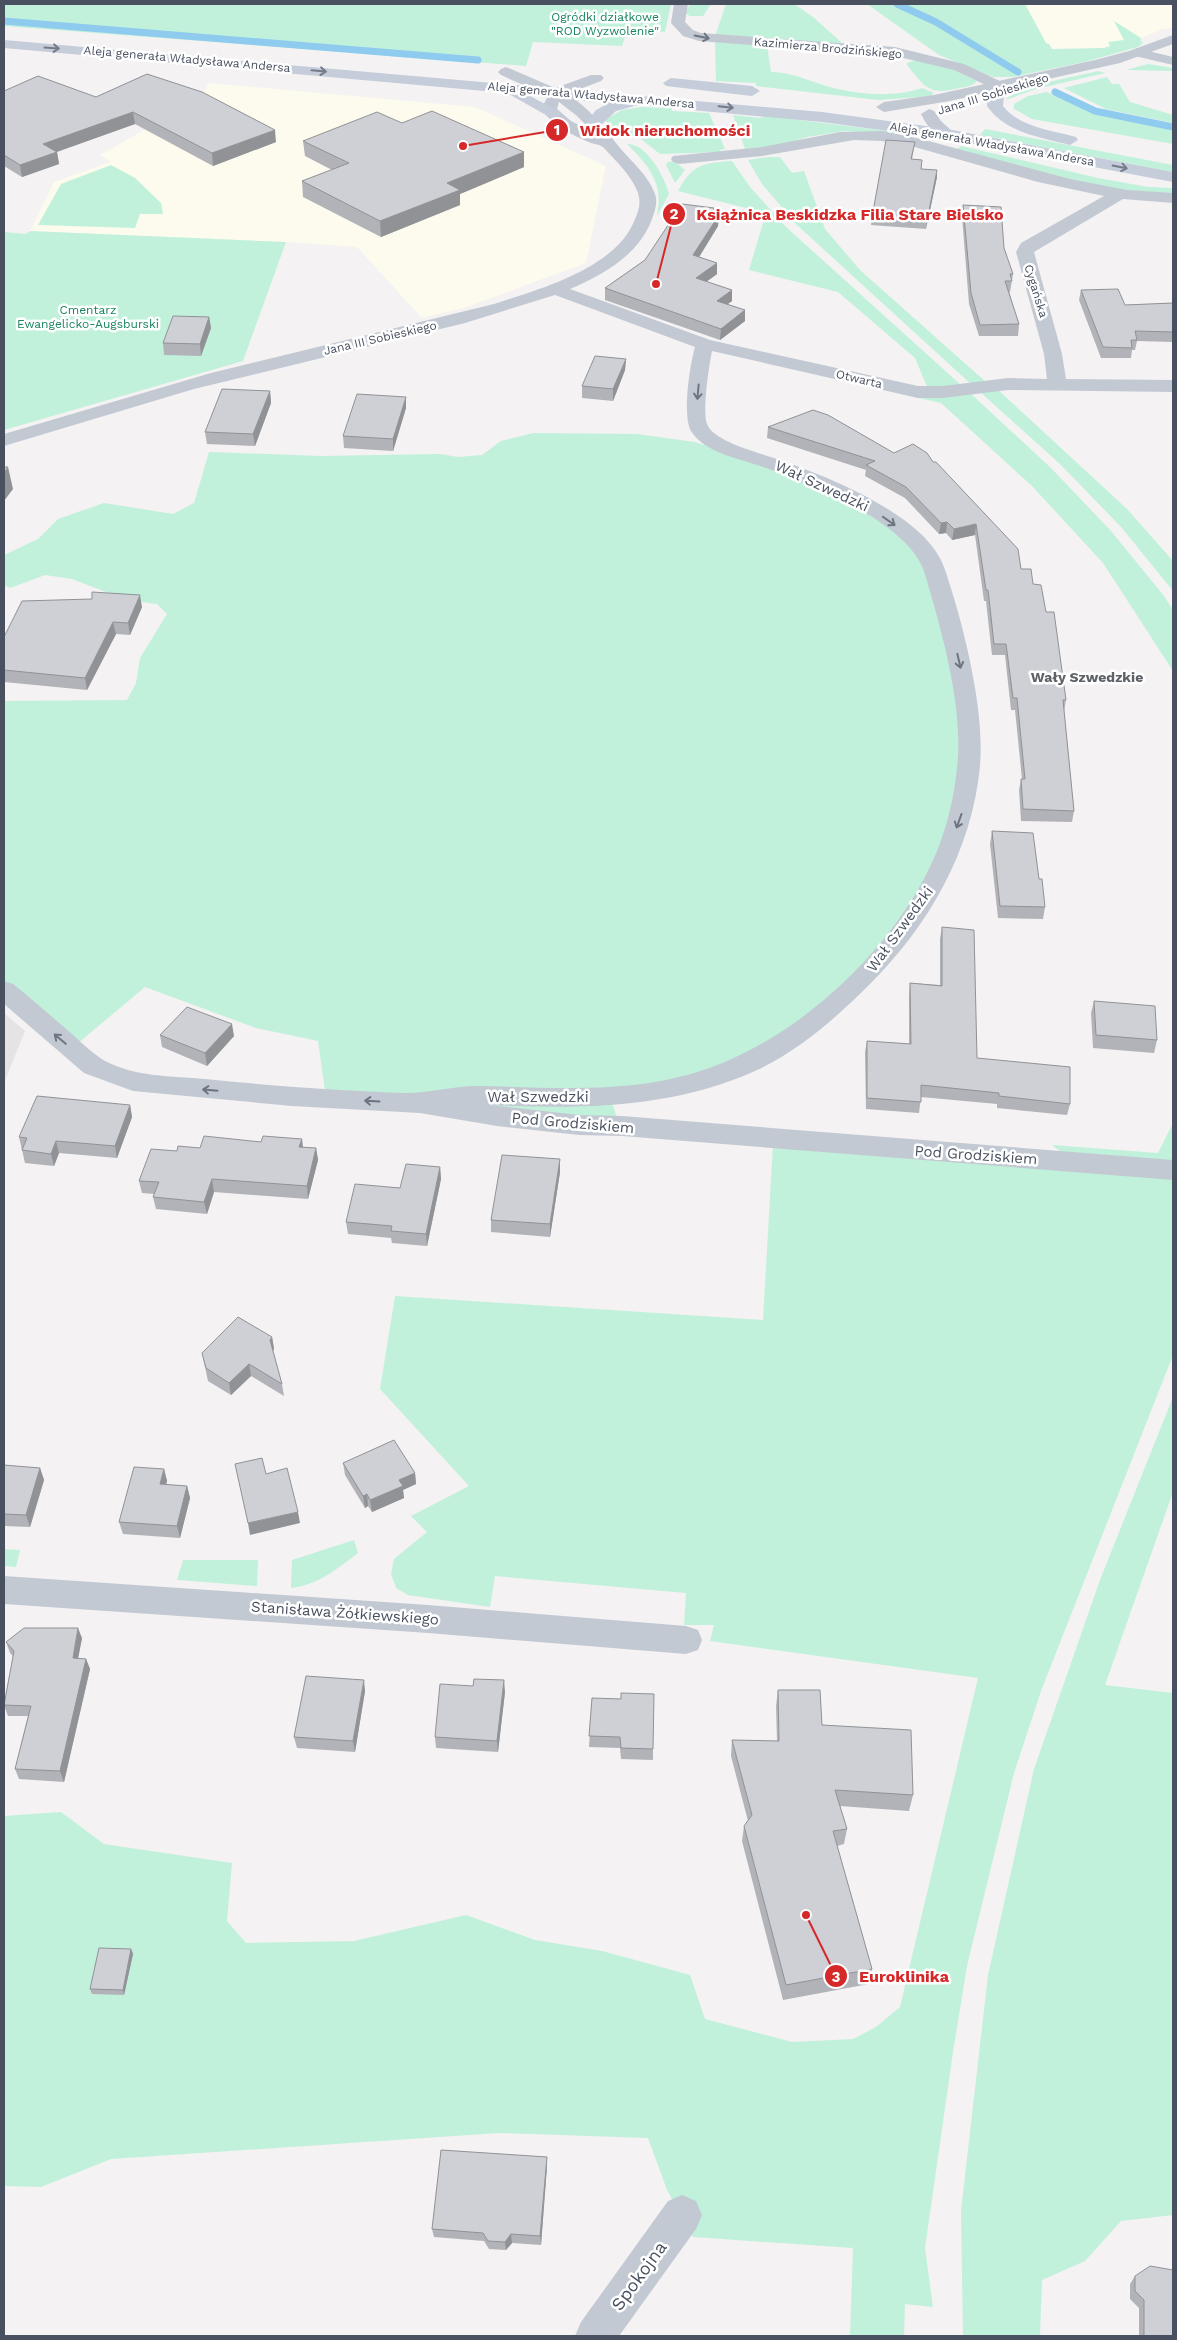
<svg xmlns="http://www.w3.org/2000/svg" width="1177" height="2340" viewBox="0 0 1177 2340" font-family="'Work Sans',sans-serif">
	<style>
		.commercial { fill: #fdfbed }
		.education { fill: #e5e3e4 }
		.green { fill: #c1f1db }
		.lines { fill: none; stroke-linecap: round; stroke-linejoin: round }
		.stream { stroke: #8ecbee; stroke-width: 7 }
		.minor { fill: #c3c9d3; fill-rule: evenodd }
		.tertiary { fill: #c3c9d3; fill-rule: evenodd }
		.secondary { fill: #c5ccda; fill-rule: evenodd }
		.wall { fill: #b1b3b8 }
		.shaded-wall { fill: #909296 }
		.building { fill: #ced0d6; stroke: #909296 }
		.oneway { stroke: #6e7582 }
		.oneway2 { stroke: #747c8b }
		.labels { text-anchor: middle; stroke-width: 5; stroke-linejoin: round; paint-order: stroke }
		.far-park-label { font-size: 12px; fill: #17845e; stroke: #fff }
		.far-street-label { font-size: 12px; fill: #495160; stroke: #fff }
		.far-neighbourhood-label { font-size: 14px; font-weight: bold; fill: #5e6167; stroke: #fff }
		.street-label { font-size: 15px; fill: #495160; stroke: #fff }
		.near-street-label { font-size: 18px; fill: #495160; stroke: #fff }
		.leader { fill: none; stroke: #d62828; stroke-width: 2 }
		.callout-dot { fill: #d62828; stroke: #fff; stroke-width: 2 }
		.mark-label { font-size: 15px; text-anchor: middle; font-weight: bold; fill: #fff }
		.callout-label { font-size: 16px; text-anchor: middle; font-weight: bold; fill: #d62828; stroke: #fff; stroke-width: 5; stroke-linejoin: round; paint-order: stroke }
	</style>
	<rect width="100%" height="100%" fill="#f4f2f2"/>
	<!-- commercial -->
	<g class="commercial">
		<path d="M1010 4H1173V28L1163 29 1141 38V42L1144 43 1138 47 1062 66Z"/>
		<path d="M209 83 475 107 606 166 586 263 464 308 422 318 357 247 286 242 30 231 54 182 110 162 100 155 200 98Z"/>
	</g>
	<!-- education -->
	<path class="education" d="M4 1013 25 1031 4 1083Z"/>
	<!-- green -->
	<g class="green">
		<path d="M4 4H671L665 32 627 30 622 46 533 42 526 66 4 26Z"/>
		<path d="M690 4H711L703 16H690L685 13Z"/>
		<path d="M726 4H794L813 17 841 42 840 45 715 36Z"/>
		<path d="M867 4H1025L1046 43 1049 44 1052 49 1104 48 1110 46 1108 42 1124 40 1114 21 1141 38V42H1144L1138 47 1084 62 1012 77H993L939 55Z"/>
		<path d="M715 41 767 45 771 72C795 72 814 84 838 89 863 95 897 97 922 88L934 93 931 95 933 96 878 100 756 86V83L716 81Z"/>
		<path d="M916 60 955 70 977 81C973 86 965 87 959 88 929 96 925 87 907 65V63Z"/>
		<path d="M1148 64 1173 68V71L1126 70Z"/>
		<path d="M1098 71 1105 73 1036 89 1005 100C1021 85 1075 77 1098 71Z"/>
		<path d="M1107 77 1112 84H1119L1130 102 1173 115V123L1106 109 1064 88Z"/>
		<path d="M1047 92 1093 113 1173 130V144L1032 119 1014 109V104L1028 96Z"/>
		<path d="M641 107 672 108V111L709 113 725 149 720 150 721 152 660 154 636 135 620 136 606 122V119L622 110Z"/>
		<path d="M733 115 760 118 767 116 920 135 844 131 807 137 782 145 745 149Z"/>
		<path d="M985 129 1173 165V172L980 135Z"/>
		<path d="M627 144C647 143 665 178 669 194L657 216C664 183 649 166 627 144Z"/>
		<path d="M961 146 1098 178 1148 187 1173 188V195C1100 191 1026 171 955 151Z"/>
		<path d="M768 157H780L792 173 804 171 825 229 860 270 987 383 972 385 797 225 762 184 748 160Z"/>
		<path d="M674 161 685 170 675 183 666 165 668 162Z"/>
		<path d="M732 161 750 187 786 227 962 386 928 389 915 358 838 292 749 270 766 213 678 191C692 164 704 163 732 161Z"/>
		<path d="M111 165 135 178 161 203 163 214H140L135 228 38 225 61 184Z"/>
		<path d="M30 231 286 242 243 361 4 430V232L26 234Z"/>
		<path d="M996 388 1127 509 1173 561V591L1122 528 1061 465 978 390Z"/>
		<path d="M969 392 1051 468 1111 531 1164 596 1173 610V671L1103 563 1032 486 941 403 914 397Z"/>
		<path d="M533 433 637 434 695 442 796 477 868 511 917 551 936 597 962 728 957 802 922 889 886 939 847 983 792 1028 738 1059 702 1074 605 1092 419 1095 325 1091 318 1041 256 1028 145 987 77 1044 4 982V701L127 700 136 683 140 658 167 614 157 604 127 600 72 579 45 575 10 588 4 585V555L38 539 58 519 104 503 173 514 194 503 209 452 320 456 440 454 458 457 482 455 501 441Z"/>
		<path d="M469 1103H612L618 1121Z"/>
		<path d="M1173 1123V1164L1068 1157 1052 1145 1158 1153Z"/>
		<path d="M773 1144 922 1158 1173 1176V1355L1041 1691 1014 1773 967 1966 953 2052 925 2248 933 2307 905 2304 904 2336H850L853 2248 693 2237 667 2190 648 2138 499 2133 111 2159 41 2187 4 2186V1816L61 1812 104 1844 232 1863 227 1921 246 1943 354 1941 466 1915 535 1940 602 1951 690 1975 705 2019 792 2042 853 2039 876 2027 900 2007 978 1678 710 1641 714 1625H684L686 1593 495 1576 490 1607 408 1595 396 1588 391 1574 394 1559 427 1532 411 1516 469 1486 380 1389 395 1296 763 1320Z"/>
		<path d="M1173 1397V1492L1105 1685 1173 1693V2215L1121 2221 1085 2261 1042 2280 1040 2336H963L961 2211 988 1975 1034 1769 1100 1580Z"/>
		<path d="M354 1540 358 1553C337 1569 318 1585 291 1588L292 1560Z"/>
		<path d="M4 1549 20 1550 16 1567 4 1566Z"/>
		<path d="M183 1560H258L257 1586 177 1580Z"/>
	</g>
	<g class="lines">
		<!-- stream -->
		<g class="stream">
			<path d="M897 4 936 22 1018 72"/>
			<path d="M4 21 478 60"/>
			<path d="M1055 92 1095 111 1173 127"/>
		</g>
		<!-- minor -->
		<g class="minor">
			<path d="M674 4H688L685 22 693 30 701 33 895 47 964 64 1002 82 1005 85 1002 88H992L954 70 895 56 699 41 683 36 671 23Z"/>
			<path d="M1140 49 1173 57V65L1135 56 1133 53Z"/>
			<path d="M506 67 555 88 591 75H601L604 78 601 81 567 94C590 108 603 127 620 148 632 162 648 175 655 194 658 203 655 210 652 219 639 255 603 275 570 289L710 340 918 386H943L1008 378 1047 379 1044 354 1016 252 1021 243 1104 196 1038 182 911 146 882 141 854 140 762 156 679 164 673 162 671 159 673 156 762 147 840 132 882 131 921 139 1070 179 1127 190 1173 193V203L1123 199 1034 252 1062 354 1066 379 1173 380V392L1008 390 943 398H918L712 351C709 366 702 412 707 424 714 443 765 454 783 461 831 478 926 516 944 567 963 622 985 709 980 766 972 851 928 927 868 986 836 1018 797 1052 755 1071 670 1109 580 1109 489 1105L579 1115 622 1116 1173 1160V1180L622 1136 579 1135 497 1126 420 1113 292 1106 133 1091 84 1073 4 1004V981L13 984C33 1000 52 1017 72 1034 82 1043 93 1054 105 1061 136 1077 171 1076 205 1079 271 1086 336 1090 401 1093 427 1094 452 1086 478 1086 550 1087 620 1094 691 1074 793 1045 897 949 937 851 948 824 954 796 957 768 964 707 942 633 925 574 910 523 813 485 766 468 743 459 705 454 691 431 682 415 690 364 695 347L555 295 465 323 194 389 4 446V434L211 373 494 304C540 289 617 268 635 219 639 210 641 203 638 193 632 176 616 161 604 148 601 145 595 144 591 143 572 135 553 126 541 109L548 96 501 75 498 72 501 69ZM559 102 577 116 593 132 571 121 557 109Z"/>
			<path d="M4 1576 428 1605 686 1626 698 1630 702 1640 698 1650 686 1654 428 1633 4 1604Z"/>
			<path d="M682 2195 696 2201 702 2215 696 2229 619 2336H575L581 2322 668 2201Z"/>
		</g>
		<!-- tertiary -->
		<g class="tertiary">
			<path d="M1173 35V44L1120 63 950 101 884 112 876 107 884 102 934 95 1095 60 1129 51Z"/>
			<path d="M929 109 934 111 941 121 955 134 953 137C937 141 927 126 921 114Z"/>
		</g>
		<!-- secondary -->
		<g class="secondary">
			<path d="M4 40 822 112 947 129 1173 172V182L947 139 822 122 638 105 616 111 600 126 594 128 586 123 596 110 609 103 530 96 558 111 561 114 558 117 553 119 507 93 4 48Z"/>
			<path d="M671 78 752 86 760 91 752 96 666 86 663 83Z"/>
			<path d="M996 90 1004 95 1003 106C1019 127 1051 130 1076 137L1078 140 1070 145C1040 137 1006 133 987 106L988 95Z"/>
		</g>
	</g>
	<!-- wall -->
	<g class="wall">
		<path d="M4 91 96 97 276 142 213 166 135 124 57 152 59 164 22 177 4 166Z"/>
		<path d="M402 123 524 152V167L460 194V205L381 237 303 197 302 181 332 170 305 156 303 141Z"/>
		<path d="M915 142 912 159 921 169 937 177 926 229 871 225 872 217Z"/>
		<path d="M963 205 1013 274 1010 292H1009L1019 324 1018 336H979L969 304 962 216Z"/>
		<path d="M714 208V214L719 215 718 226 699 257 717 263V274L706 282 732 301 727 304 745 310V321L720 340 605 300V288L645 260Z"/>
		<path d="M1081 290 1125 305 1173 303V342L1137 341 1135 350H1132L1131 358H1101L1079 300Z"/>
		<path d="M209 317 211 328 201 356 164 355 163 343Z"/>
		<path d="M626 359 625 370 613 401 582 398V386Z"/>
		<path d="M270 391 271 403 255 446 207 444 205 432Z"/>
		<path d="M406 397V408L393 451 344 448 343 436Z"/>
		<path d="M768 427 933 462 1033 584 1046 612 1066 700 1064 711 1074 811 1072 822 1021 821 1019 790 1021 779H1022L1015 710H1011L1005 655H992L986 601H984L975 535 952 540 946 533 939 534 905 498 865 476 866 470 767 438Z"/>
		<path d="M142 607 130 635 116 634 87 690 4 682V637Z"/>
		<path d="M992 831 1039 879 1045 907 1043 919 998 918 990 844Z"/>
		<path d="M942 927 977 1058 1070 1104 1067 1115 997 1108V1104L921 1097 919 1113 866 1109 865 1052 867 1041 909 1044V995L910 983 940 985V939Z"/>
		<path d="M1094 1001 1157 1040 1154 1053 1093 1048 1091 1013Z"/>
		<path d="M160 1035 234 1036 207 1066 162 1047Z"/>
		<path d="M130 1105 132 1117 117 1158 59 1153 54 1166 25 1163 19 1137Z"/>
		<path d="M302 1139 303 1147 316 1148 318 1160 308 1199 214 1192 207 1214 156 1209 153 1197 154 1194 142 1193 139 1181 177 1151 200 1148 261 1142Z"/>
		<path d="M440 1167 441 1179 427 1246 392 1243 391 1238 348 1234 346 1222 400 1188Z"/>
		<path d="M560 1172 550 1237 491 1232V1220Z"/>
		<path d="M272 1337 274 1349 273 1351 282 1384 284 1396 251 1376 231 1395 208 1381 202 1353Z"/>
		<path d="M343 1463 415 1473 416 1484 403 1490 404 1498 372 1512 368 1506 365 1508 345 1475Z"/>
		<path d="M4 1465 40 1468 44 1480 30 1527 4 1526Z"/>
		<path d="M164 1469 167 1481 166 1485 187 1486 190 1498 180 1538 123 1534 119 1522Z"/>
		<path d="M82 1638 78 1658 86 1659 90 1669 64 1782 19 1779 15 1769 28 1716H8L4 1705 13 1656 10 1653 6 1642Z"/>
		<path d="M778 1690 913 1795 909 1811 840 1806 847 1829 844 1844 837 1846 872 1969 869 1984 783 2000 742 1841 744 1826 748 1821 731 1756 732 1740 777 1741 776 1706Z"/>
		<path d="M365 1691 355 1752 297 1748 294 1737Z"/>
		<path d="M505 1692 498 1752 436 1748 435 1737Z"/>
		<path d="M592 1698 653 1749V1760L621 1759 620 1748 589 1747Z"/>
		<path d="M131 1949 133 1954 124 1995 92 1994 90 1989Z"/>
		<path d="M547 2166 541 2245 512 2243 506 2250 489 2249 484 2241 434 2237 432 2229Z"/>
		<path d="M1135 2276 1173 2336H1139V2308L1130 2299V2284Z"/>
	</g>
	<!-- shaded-wall -->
	<g class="shaded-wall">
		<path d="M133 112 135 124 45 156 43 144Z"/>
		<path d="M275 130 276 142 213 166 212 153Z"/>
		<path d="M57 152 59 164 22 177 20 165Z"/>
		<path d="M524 152V167L460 194V205L381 237 380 221 447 183Z"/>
		<path d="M937 170V177L926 229 927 221Z"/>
		<path d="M719 215 718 226 693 267V255Z"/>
		<path d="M717 263V274L695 290 696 278Z"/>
		<path d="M732 290V301L716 313 717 301Z"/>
		<path d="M745 310V321L720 340 721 329Z"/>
		<path d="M209 317 211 328 201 356 200 344Z"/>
		<path d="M626 359 625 370 613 401V389Z"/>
		<path d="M270 391 271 403 255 446 253 434Z"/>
		<path d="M406 397V408L393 451V439Z"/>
		<path d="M8 467 13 489 4 501V473Z"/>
		<path d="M947 522 946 533 939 534 941 523Z"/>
		<path d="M976 524 975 535 952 540 954 529Z"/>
		<path d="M140 595 142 607 130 635 128 623Z"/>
		<path d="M113 622 116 634 87 690 85 678Z"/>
		<path d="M232 1024 234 1036 207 1066 205 1053Z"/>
		<path d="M130 1105 132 1117 117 1158 115 1146Z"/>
		<path d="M302 1139 303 1152 299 1147Z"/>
		<path d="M56 1141 59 1153 54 1166 51 1154Z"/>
		<path d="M316 1148 318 1160 308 1199 307 1186Z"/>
		<path d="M560 1159V1172L550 1237V1224Z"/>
		<path d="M440 1167 441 1179 427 1246 426 1234Z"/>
		<path d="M212 1179 214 1192 207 1214 204 1202Z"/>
		<path d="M272 1337 274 1349 272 1352 270 1340Z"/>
		<path d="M249 1364 251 1376 231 1395 229 1383Z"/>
		<path d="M40 1468 44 1480 30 1527 26 1515Z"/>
		<path d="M164 1469 167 1481 163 1496 160 1484Z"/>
		<path d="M415 1473 416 1484 403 1490 404 1498 372 1512 370 1500 399 1480Z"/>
		<path d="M187 1486 190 1498 180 1538 177 1526Z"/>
		<path d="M367 1494 368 1506 365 1508 363 1496Z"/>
		<path d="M298 1512 300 1523 250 1535 248 1523Z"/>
		<path d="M78 1628 82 1638 76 1669 73 1658Z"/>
		<path d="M86 1659 90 1669 64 1782 60 1771Z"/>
		<path d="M364 1680 365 1691 355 1752 353 1741Z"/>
		<path d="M504 1680 505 1692 498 1752 497 1741Z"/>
		<path d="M131 1949 133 1954 124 1995 123 1990Z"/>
		<path d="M547 2157V2166L541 2245 540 2236Z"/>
		<path d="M511 2234 512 2243 506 2250 505 2242Z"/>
	</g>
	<!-- building -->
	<g class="building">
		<path d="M147 74 202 92 275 130 212 153 133 112 43 144 57 152 20 165 4 155V91L38 76 96 97Z"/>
		<path d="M432 111 524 152 447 183 460 190 380 221 302 181 349 163 303 141 377 112 402 123Z"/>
		<path d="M886 140 915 142 911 159 922 160 921 169 937 170 927 221 872 217Z"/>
		<path d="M682 204 714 208 711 214 719 215 693 255 717 263 696 278 732 290 717 301 745 310 721 329 605 288 645 260Z"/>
		<path d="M963 205 1001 207 1004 248 1013 274H1010L1012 281H1005L1019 324 980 325 971 293Z"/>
		<path d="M1118 289 1125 305 1173 303V332L1135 331 1137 340H1131L1132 348 1103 347 1081 290Z"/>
		<path d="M173 316 209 317 200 344 163 343Z"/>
		<path d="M595 356 626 359 613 389 582 386Z"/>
		<path d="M222 389 270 391 253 434 205 432Z"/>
		<path d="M357 394 406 397 393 439 343 436Z"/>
		<path d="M813 410 828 415 894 453 913 444 927 453 933 462H936L1018 549 1021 569H1031L1033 584 1041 585 1046 612H1054L1066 700H1063L1074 811 1023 809 1021 779H1025L1017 698H1013L1006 644H994L988 590H986L976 524 954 529 947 522 941 523 906 487 866 465 875 461 768 427Z"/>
		<path d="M4 467H8L4 473Z"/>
		<path d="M92 592 140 595 128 623 113 622 85 678 4 670V637L22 601 92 599Z"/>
		<path d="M992 831 1033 833 1039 879H1042L1045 907 1000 906Z"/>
		<path d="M942 927 974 930 977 1058 1070 1067V1104L999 1096V1093L921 1085V1102L867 1098V1041L911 1044 910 983 942 986Z"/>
		<path d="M1094 1001 1155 1006 1157 1040 1096 1035Z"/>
		<path d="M187 1007 232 1024 205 1053 160 1035Z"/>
		<path d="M37 1096 130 1105 115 1146 56 1141 51 1154 22 1150 27 1138 19 1137Z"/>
		<path d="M204 1136 261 1142 263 1136 302 1139 299 1147 316 1148 307 1186 212 1179 204 1202 153 1197 159 1182 139 1181 151 1149 177 1151 178 1146 200 1148Z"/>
		<path d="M502 1155 560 1159 550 1224 491 1220Z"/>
		<path d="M406 1164 440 1167 426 1234 391 1231 392 1226 346 1222 355 1184 400 1188Z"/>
		<path d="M238 1317 272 1337 270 1340 282 1384 249 1364 229 1383 206 1368 202 1353Z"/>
		<path d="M394 1440 415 1473 399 1480 403 1486 370 1500 367 1494 363 1496 343 1463Z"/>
		<path d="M262 1458 266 1474 287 1468 298 1512 248 1523 235 1464Z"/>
		<path d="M4 1465 40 1468 26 1515 4 1514Z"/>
		<path d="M134 1467 164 1469 160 1484 187 1486 177 1526 119 1522Z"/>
		<path d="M24 1628H78L73 1658 86 1659 60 1771 15 1769 31 1706 4 1705 14 1651 6 1642Z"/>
		<path d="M306 1676 364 1680 353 1741 294 1737Z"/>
		<path d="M474 1679 504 1680 497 1741 435 1737 440 1684 473 1686Z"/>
		<path d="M778 1690H820L822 1725 911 1730 913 1795 835 1790 847 1829 833 1831 872 1969 786 1985 744 1826 752 1815 732 1740 779 1741Z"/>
		<path d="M621 1693 654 1694 653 1749 621 1748 620 1737 589 1736 592 1698 621 1699Z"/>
		<path d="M99 1948 131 1949 123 1990 90 1989Z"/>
		<path d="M441 2150 547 2157 540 2236 511 2234 505 2242 488 2241 483 2233 432 2229Z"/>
		<path d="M1150 2266 1173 2270V2336H1144V2300L1135 2291V2276Z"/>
	</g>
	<!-- one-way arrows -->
	<defs><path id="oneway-shaft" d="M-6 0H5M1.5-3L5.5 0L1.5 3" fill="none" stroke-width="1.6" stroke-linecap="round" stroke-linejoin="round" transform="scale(1.25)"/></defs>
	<g class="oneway">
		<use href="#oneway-shaft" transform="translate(702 37) rotate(11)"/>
		<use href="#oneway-shaft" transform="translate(698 392) rotate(95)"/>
		<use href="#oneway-shaft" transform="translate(889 521) rotate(35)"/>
		<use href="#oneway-shaft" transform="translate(959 661) rotate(77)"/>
		<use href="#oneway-shaft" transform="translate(959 821) rotate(110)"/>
		<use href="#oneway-shaft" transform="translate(60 1039) rotate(-140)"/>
		<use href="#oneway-shaft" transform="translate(210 1090) rotate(-175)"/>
		<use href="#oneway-shaft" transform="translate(372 1101) rotate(-177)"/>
	</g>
	<g class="oneway2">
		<use href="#oneway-shaft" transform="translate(52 48) rotate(4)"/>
		<use href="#oneway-shaft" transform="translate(319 71) rotate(5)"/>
		<use href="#oneway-shaft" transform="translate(726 107) rotate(6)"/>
		<use href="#oneway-shaft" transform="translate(1120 167) rotate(11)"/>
	</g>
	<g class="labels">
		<!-- far-park labels -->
		<g class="far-park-label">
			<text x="605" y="21">Ogródki działkowe<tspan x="605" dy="14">"ROD Wyzwolenie"</tspan></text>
			<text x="88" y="314">Cmentarz<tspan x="88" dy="14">Ewangelicko-Augsburski</tspan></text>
		</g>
		<!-- far-street labels -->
		<g class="far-street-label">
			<text transform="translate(828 48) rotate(5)" y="4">Kazimierza Brodzińskiego</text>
			<text transform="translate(187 59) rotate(5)" y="4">Aleja generała Władysława Andersa</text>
			<text transform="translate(993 94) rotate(-17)" y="4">Jana III Sobieskiego</text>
			<text transform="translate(591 95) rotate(5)" y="4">Aleja generała Władysława Andersa</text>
			<text transform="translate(992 144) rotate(10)" y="4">Aleja generała Władysława Andersa</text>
			<text transform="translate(1036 291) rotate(73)" y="4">Cygańska</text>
			<text transform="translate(380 338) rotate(-13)" y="4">Jana III Sobieskiego</text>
			<text transform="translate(859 379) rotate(13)" y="4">Otwarta</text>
		</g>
		<!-- far-neighbourhood labels -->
		<g class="far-neighbourhood-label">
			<text x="1087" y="682">Wały Szwedzkie</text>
		</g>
		<!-- street labels -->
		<g class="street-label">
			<text transform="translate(822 486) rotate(25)" y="5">Wał Szwedzki</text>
			<text transform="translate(900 929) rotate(-54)" y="5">Wał Szwedzki</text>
			<text x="538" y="1102">Wał Szwedzki</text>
			<text transform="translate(573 1123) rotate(5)" y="5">Pod Grodziskiem</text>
			<text transform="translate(976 1155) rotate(4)" y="5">Pod Grodziskiem</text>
			<text transform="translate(345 1613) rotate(4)" y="5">Stanisława Żółkiewskiego</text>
		</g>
		<!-- near-street labels -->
		<g class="near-street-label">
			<text transform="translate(639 2276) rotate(-54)" y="6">Spokojna</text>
		</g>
	</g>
	<!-- callouts -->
	<path class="leader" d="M463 146L557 130M656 284L674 214M806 1915L836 1976"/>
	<g class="callout-dot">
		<circle cx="463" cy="146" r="5"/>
		<circle cx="656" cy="284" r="5"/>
		<circle cx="806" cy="1915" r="5"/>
		<circle cx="557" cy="130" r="12"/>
		<circle cx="674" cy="214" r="12"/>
		<circle cx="836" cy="1976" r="12"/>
	</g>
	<g class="mark-label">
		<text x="557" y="135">1</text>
		<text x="674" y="219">2</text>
		<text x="836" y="1982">3</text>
	</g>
	<g class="callout-label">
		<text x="665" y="136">Widok nieruchomości</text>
		<text x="850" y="220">Książnica Beskidzka Filia Stare Bielsko</text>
		<text x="904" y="1982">Euroklinika</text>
	</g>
	<!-- border -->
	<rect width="1177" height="2340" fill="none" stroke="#495160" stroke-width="10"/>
</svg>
